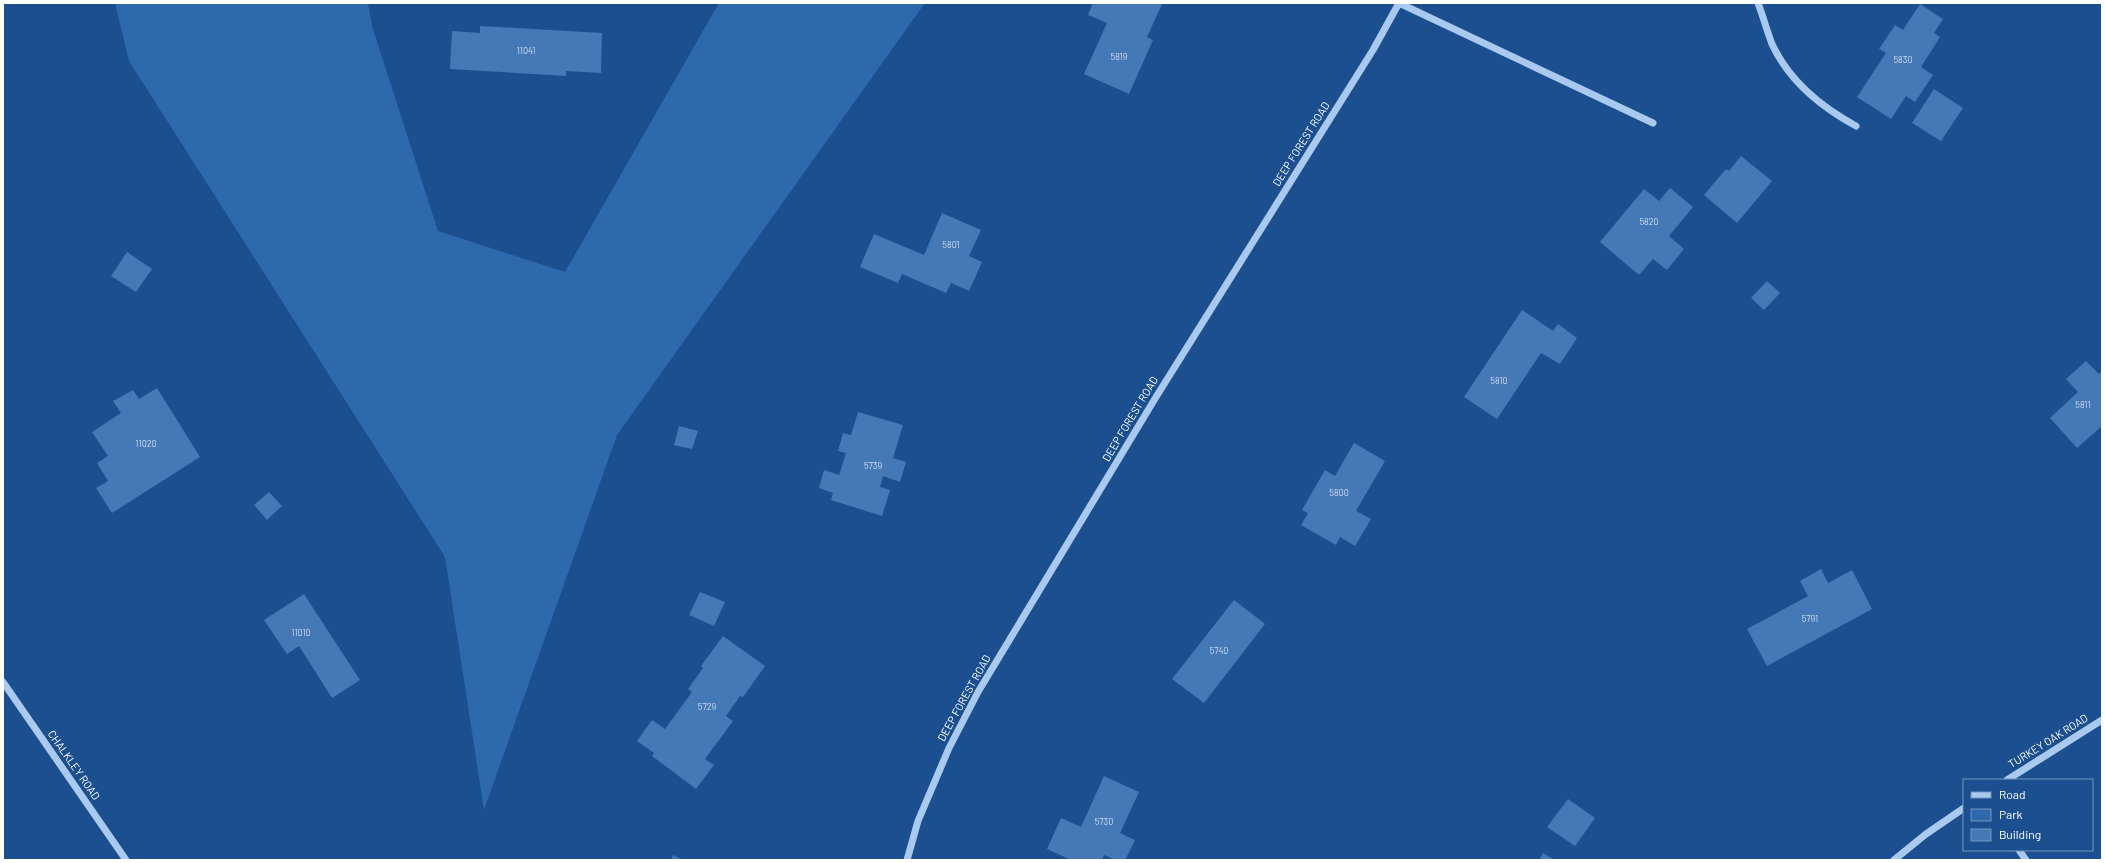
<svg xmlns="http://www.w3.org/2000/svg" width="2105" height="863" viewBox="0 0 2105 863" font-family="Barlow,sans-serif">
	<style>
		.green { fill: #2e69ad }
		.building { fill: #4478b7 }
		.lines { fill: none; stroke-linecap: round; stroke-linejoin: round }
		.minor { stroke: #a9c9ee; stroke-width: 7 }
		.labels { text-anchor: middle; stroke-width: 3; stroke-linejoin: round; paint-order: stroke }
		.number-label { font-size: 9px; fill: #d0dded }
		.street-label { font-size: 11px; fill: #fff; stroke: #1b4f8f }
	</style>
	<rect width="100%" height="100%" fill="#1b4f8f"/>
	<!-- green -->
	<path class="green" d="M115 3H368L372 26 438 231 565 272 719 3H925L617 435 484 810 445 557 129 61Z"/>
	<!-- building -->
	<g class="building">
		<path d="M1093 3 1162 4 1147 37 1153 40 1129 94 1084 74 1107 23 1088 15Z"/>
		<path d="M1920 4 1943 19 1934 33 1940 37 1921 67 1933 75 1915 102 1906 96 1891 119 1857 97 1886 53 1879 49 1895 25 1903 30Z"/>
		<path d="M480 26 602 33 601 73 566 71V76L450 69 452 31 480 33Z"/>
		<path d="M1934 89 1963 108 1941 141 1912 123Z"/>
		<path d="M1741 156 1772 181 1737 223 1704 195 1726 169 1729 171Z"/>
		<path d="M1670 188 1693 207 1669 236 1684 249 1667 270 1653 259 1639 275 1600 242 1644 189 1659 201Z"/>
		<path d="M942 213 981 230 969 256 982 262 969 291 951 283 946 293 902 274 898 283 860 267 874 234 924 255Z"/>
		<path d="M127 252 152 269 136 292 111 276Z"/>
		<path d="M1767 281 1780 293 1764 310 1751 298Z"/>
		<path d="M1522 310 1553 331 1558 324 1577 338 1560 364 1541 353 1497 419 1464 397Z"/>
		<path d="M2086 361 2099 374 2102 371V426L2077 448 2050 418 2078 392 2066 379Z"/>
		<path d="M157 388 200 457 112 513 96 488 108 481 97 463 108 456 92 432 121 413 113 401 133 390 139 399Z"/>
		<path d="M858 412 903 425 893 458 906 462 900 482 883 476 880 487 890 490 882 516 831 500 833 493 819 488 824 470 839 475 846 453 838 451 843 433 851 435Z"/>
		<path d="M679 426 698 431 692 449 674 445Z"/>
		<path d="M1354 443 1385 461 1356 511 1371 519 1355 546 1340 537 1336 545 1301 525 1308 513 1302 510 1325 470 1335 476Z"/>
		<path d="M269 492 282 506 267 520 254 505Z"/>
		<path d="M1821 569 1828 583 1852 570 1872 609 1767 666 1747 629 1808 596 1800 581Z"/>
		<path d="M700 592 725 602 714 626 689 615Z"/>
		<path d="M304 594 360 680 332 698 299 646 287 654 264 620Z"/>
		<path d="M1234 600 1265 624 1204 703 1172 679Z"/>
		<path d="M723 636 765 666 743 697 740 696 726 716 733 721 705 759 714 765 696 789 652 756 654 753 637 741 652 720 665 729 692 692 688 689 703 668 701 666Z"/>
		<path d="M1104 776 1139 792 1120 833 1135 840 1125 860H1116L1104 855 1102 860H1071L1047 849 1061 818 1081 827Z"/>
		<path d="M1568 799 1595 818 1575 846 1547 827Z"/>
		<path d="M1543 853 1555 860H1539Z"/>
		<path d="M673 855 683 860H671Z"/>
	</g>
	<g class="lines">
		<!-- minor -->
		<g class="minor">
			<path d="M1399 3 1653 123"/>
			<path d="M1758 3C1763 16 1767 31 1772 44 1789 81 1821 107 1856 126"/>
			<path d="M3 682 126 860"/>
			<path d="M2007 780 2102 720"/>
			<path d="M2019 850 2026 860"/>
			<path d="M907 860 918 821 949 748 978 692 1156 397 1373 50 1399 3"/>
			<path d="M1894 860 1926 834 1964 808"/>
		</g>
	</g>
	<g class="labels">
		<!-- number labels -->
		<g class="number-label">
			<text x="526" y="54">11041</text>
			<text x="1119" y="60">5819</text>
			<text x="1903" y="63">5830</text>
			<text x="1649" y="225">5820</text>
			<text x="951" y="248">5801</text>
			<text x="1499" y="384">5810</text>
			<text x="2083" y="408">5811</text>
			<text x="146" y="447">11020</text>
			<text x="873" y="469">5739</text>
			<text x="1339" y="496">5800</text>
			<text x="1810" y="622">5791</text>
			<text x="301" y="636">11010</text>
			<text x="1219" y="654">5740</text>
			<text x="707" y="710">5729</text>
			<text x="1104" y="825">5730</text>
		</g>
		<!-- street labels -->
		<g class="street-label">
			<text transform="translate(1301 144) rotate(-58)" y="4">DEEP FOREST ROAD</text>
			<text transform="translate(1130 419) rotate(-59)" y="4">DEEP FOREST ROAD</text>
			<text transform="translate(964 698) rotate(-61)" y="4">DEEP FOREST ROAD</text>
			<text transform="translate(2048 741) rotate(-32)" y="4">TURKEY OAK ROAD</text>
			<text transform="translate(74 765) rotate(55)" y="4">CHALKLEY ROAD</text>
		</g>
	</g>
	<!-- border -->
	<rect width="2105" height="863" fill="none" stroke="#ffffff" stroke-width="8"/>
	<!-- legend -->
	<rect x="1963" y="779" width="130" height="72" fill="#1b4f8f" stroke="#7695bc"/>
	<rect x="1971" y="792" width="20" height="6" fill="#a9c9ee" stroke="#7695bc"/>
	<text x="1999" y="799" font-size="12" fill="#ffffff">Road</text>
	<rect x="1971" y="809" width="20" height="12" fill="#2e69ad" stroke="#7695bc"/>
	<text x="1999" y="819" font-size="12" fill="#ffffff">Park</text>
	<rect x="1971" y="829" width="20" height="12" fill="#4478b7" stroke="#7695bc"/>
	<text x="1999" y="839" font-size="12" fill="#ffffff">Building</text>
</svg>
